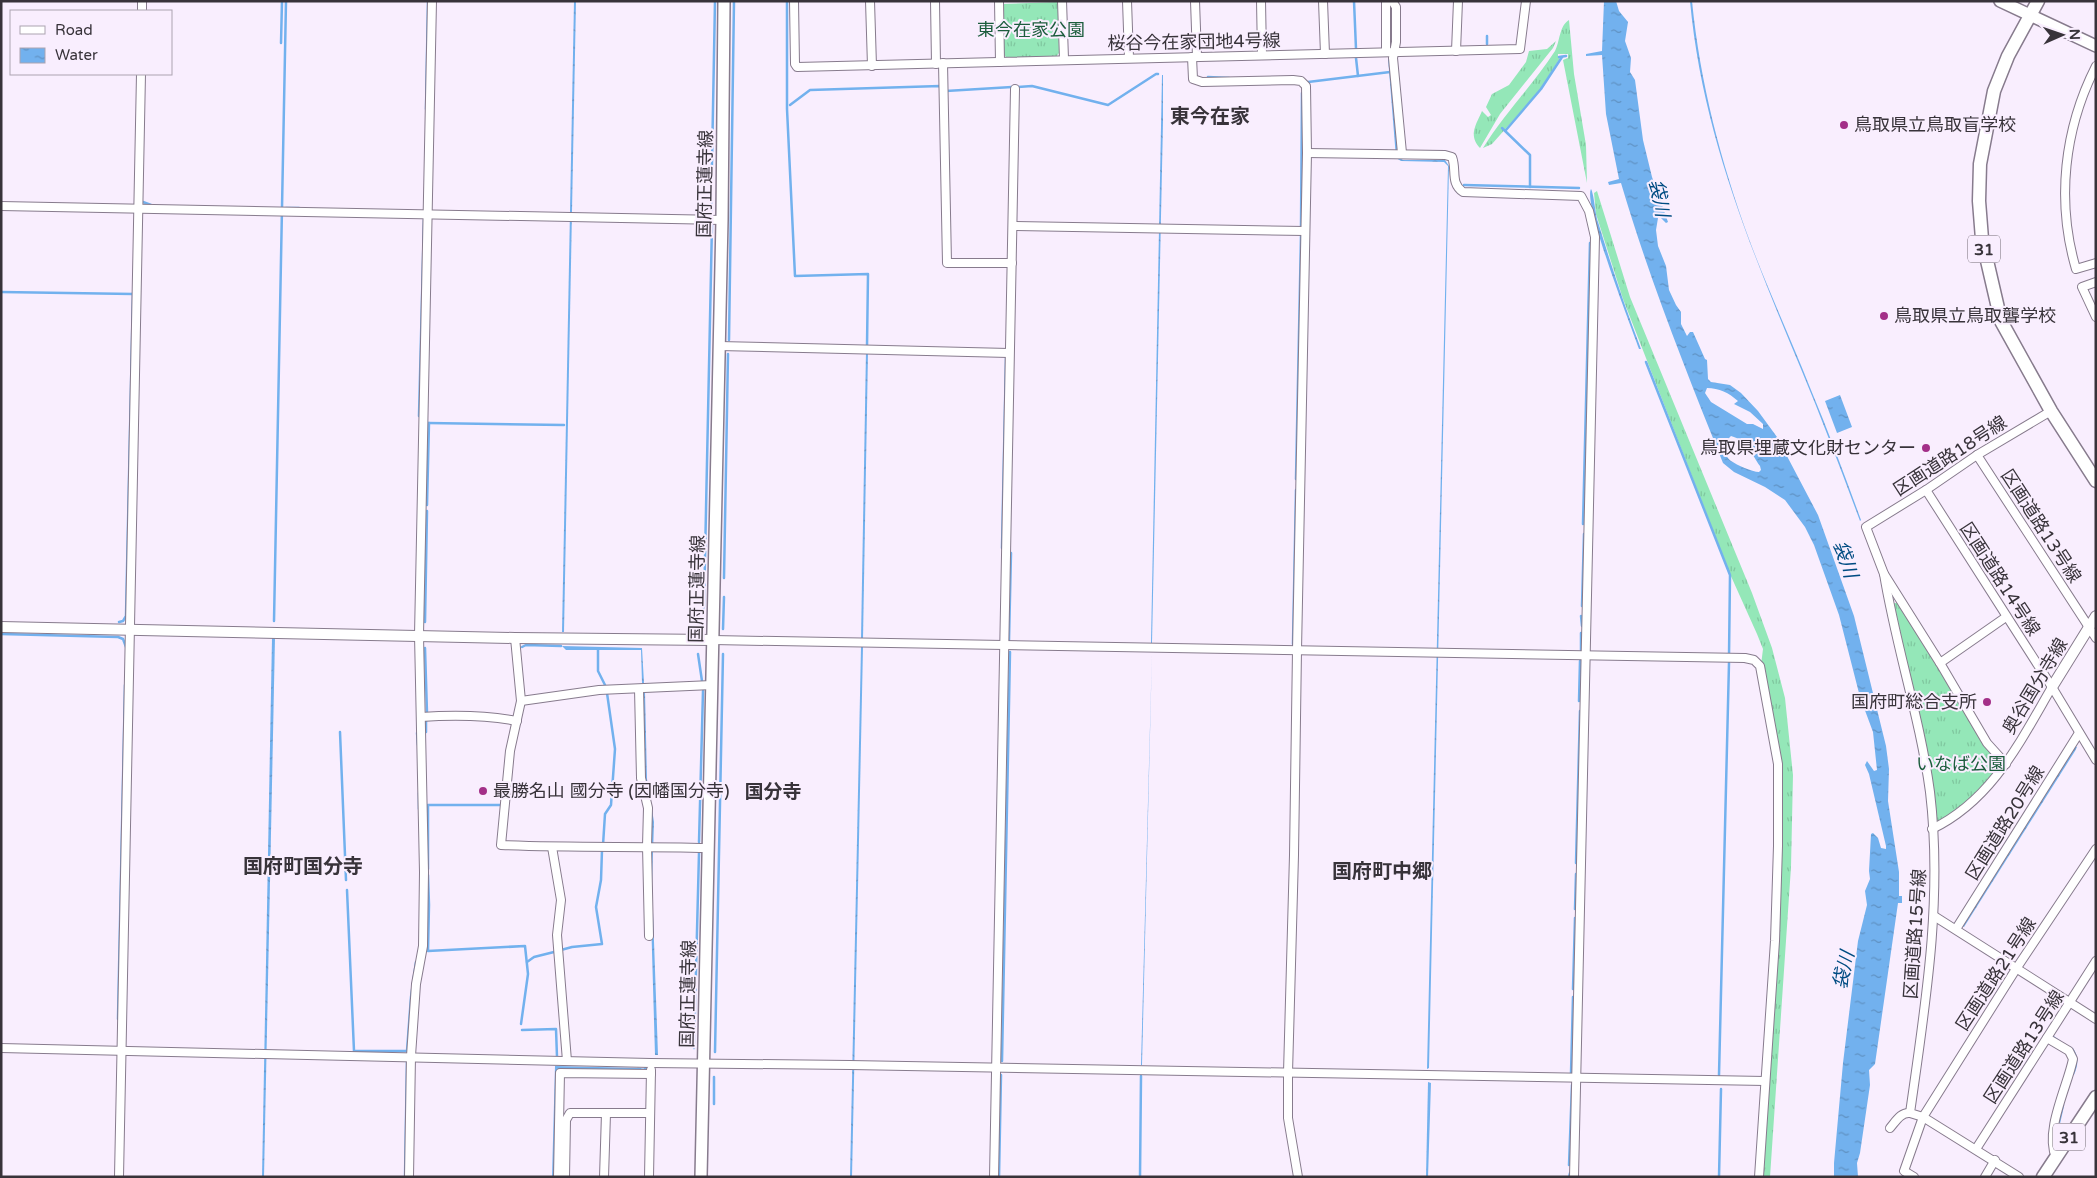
<svg xmlns="http://www.w3.org/2000/svg" width="2097" height="1178" viewBox="0 0 2097 1178" font-family="'Varela Round','Noto Sans JP',sans-serif">
	<style>
		.grass { fill: url(#grass-tufts) }
		.water { fill: url(#water-ripples); fill-rule: evenodd }
		.lines { fill: none; stroke-linecap: round; stroke-linejoin: round }
		.stream { stroke: #72b1ee; stroke-width: 2.5 }
		.minor-casing { stroke: #877b8d; stroke-width: 10 }
		.tertiary-casing { stroke: #877b8d; stroke-width: 12 }
		.secondary-casing { stroke: #877b8d; stroke-width: 14 }
		.primary-casing { stroke: #877b8d; stroke-width: 15 }
		.minor { stroke: #fff; stroke-width: 8 }
		.tertiary { stroke: #fff; stroke-width: 10 }
		.secondary { stroke: #fff; stroke-width: 11 }
		.primary { stroke: #fff; stroke-width: 12 }
		.poi-dot { fill: #a32f88; stroke: #f9eefe; stroke-width: 2 }
		.labels { text-anchor: middle; stroke-width: 4; stroke-linejoin: round; paint-order: stroke }
		.shield { fill: #f9eefe; stroke: #726b75; stroke-width: 1 }
		.shield-label { font-size: 16px; font-weight: bold; fill: #38333a }
		.park-label { font-size: 18px; fill: #1c5d3d; stroke: #f9eefe }
		.street-label { font-size: 18px; fill: #38333a; stroke: #f9eefe }
		.poi-label { font-size: 18px; fill: #38333a; stroke: #f9eefe; text-anchor: start }
		.water-label { font-size: 19px; font-style: italic; fill: #004c83; stroke: #f9eefe }
		.neighbourhood-label { font-size: 19px; font-weight: bold; fill: #38333a; stroke: #f9eefe }
		.quarter-label { font-size: 20px; font-weight: bold; fill: #38333a; stroke: #f9eefe }
	</style>
	<defs>
		<pattern id="grass-tufts" width="24" height="20" patternUnits="userSpaceOnUse" patternTransform="scale(1.25)"><rect width="24" height="20" fill="#94e7b8"/><path d="M3 7l-1-3M5 7V3M7 7l1-3M15 17l-1-3M17 17v-4M19 17l1-3" fill="none" stroke="#80c79f"/></pattern>
		<pattern id="water-ripples" width="26" height="14" patternUnits="userSpaceOnUse" patternTransform="scale(1.25)"><rect width="26" height="14" fill="#72b1ee"/><path d="M2 4q2-2 4 0t4 0M15 11q2-2 4 0t4 0" fill="none" stroke="#5f91c2"/></pattern>
	</defs>
	<rect width="100%" height="100%" fill="#f9eefe"/>
	<!-- grass -->
	<g class="grass">
		<path d="M1058 2 1059 53 1056 57 1007 58 1004 55 1003 4Z"/>
		<path d="M1569 20 1574 74 1586 145 1587 183 1563 60 1568 58V54H1558V58H1560L1540 90 1492 144 1483 148C1504 114 1533 85 1555 51 1560 42 1559 26 1569 20Z"/>
		<path d="M1556 41 1553 48 1500 114 1480 148C1468 135 1476 125 1482 111L1488 117 1491 115 1486 107 1492 94 1509 85 1526 62 1529 51 1547 49Z"/>
		<path d="M1597 191 1630 297 1752 593 1772 648 1785 698 1793 775 1791 867 1770 1177H1761L1774 1019 1781 803 1761 665 1763 649 1757 634 1730 574 1623 299 1596 214 1594 193Z"/>
		<path d="M1894 603H1897L1993 754 2002 764 1995 776 1960 811 1938 821 1934 820 1927 755Z"/>
	</g>
	<!-- water -->
	<g class="water">
		<path d="M574 1H576L564 632H562Z"/>
		<path d="M1388 1H1393L1398 157 1403 160H1445L1449 166 1429 1068 1427 1069 1448 166 1444 162 1401 161 1396 158 1388 58Z"/>
		<path d="M1604 1H1616L1619 11 1628 22 1625 41 1631 58 1630 72 1635 80 1643 140 1652 177 1668 222 1666 223 1661 218H1658L1656 230 1658 246 1666 266 1669 290 1676 305 1681 312V324L1687 336 1690 332H1693L1705 359 1707 360 1708 379 1711 382 1730 385 1741 393 1758 411 1777 437 1818 515 1854 616 1886 746 1889 769 1888 801 1899 872V896H1902V903H1898L1875 1064 1869 1070 1870 1085 1860 1153 1857 1163 1858 1177H1834V1163L1843 1063 1858 941 1867 905 1865 891 1870 879 1869 871 1871 834 1873 833 1878 838 1881 848 1886 849V846L1869 774 1865 765 1867 761 1874 771 1877 770 1873 732 1860 697 1839 615 1814 545 1805 527 1785 500 1765 487 1734 472 1723 463C1686 371 1649 278 1621 183L1609 185 1608 182 1619 179 1606 114 1602 55 1586 56V54L1602 51ZM1707 388C1719 388 1729 393 1738 401L1734 404 1750 412 1763 424V429L1753 424H1747L1711 402 1705 393ZM1731 436C1747 440 1752 455 1760 466L1761 470 1759 472C1752 472 1737 465 1731 461 1726 457 1724 451 1722 446L1724 443H1730L1728 439Z"/>
		<path d="M1690 1H1692C1700 83 1721 162 1749 239 1768 290 1791 339 1811 390 1829 433 1845 476 1861 520L1860 521C1841 470 1822 419 1801 369 1751 249 1702 133 1690 1Z"/>
		<path d="M1162 75H1163V122L1152 643H1151Z"/>
		<path d="M1591 189C1594 194 1595 213 1598 222 1611 265 1625 307 1641 349H1639C1631 326 1583 204 1591 189Z"/>
		<path d="M866 351 868 352 863 639H861Z"/>
		<path d="M1840 395 1852 427 1837 433 1825 401Z"/>
		<path d="M275 637 264 1177H262L272 638Z"/>
		<path d="M562 646 642 648 644 683H642L641 650H566Z"/>
		<path d="M861 647H863L852 1177H850Z"/>
		<path d="M1152 651 1151 693 1142 1065H1141Z"/>
		<path d="M642 692H645L647 779 654 822 652 884 658 1055H655L650 883 652 822 645 784Z"/>
		<path d="M2075 746 2077 747 2075 751 1964 927 1962 926Z"/>
		<path d="M555 1066 641 1068V1071L557 1070 554 1177H552Z"/>
		<path d="M1428 1082 1431 1083 1428 1177H1426Z"/>
	</g>
	<g class="lines">
		<!-- stream -->
		<g class="stream">
			<path d="M787 1V109L795 276 868 274 867 346"/>
			<path d="M1354 1 1356 49"/>
			<path d="M1487 36V44"/>
			<path d="M281 43 282 1"/>
			<path d="M1559 57 1566 56"/>
			<path d="M1356 58 1358 76"/>
			<path d="M1208 77 1229 78"/>
			<path d="M1308 82 1390 72"/>
			<path d="M1018 87 1032 86 1108 105 1156 74H1158"/>
			<path d="M946 91 1012 87"/>
			<path d="M790 105 810 90 940 86 941 87"/>
			<path d="M426 109 428 1"/>
			<path d="M1502 128 1530 155V187"/>
			<path d="M1506 130 1541 89 1562 57"/>
			<path d="M1464 185 1579 188"/>
			<path d="M143 202 151 205"/>
			<path d="M286 208H299"/>
			<path d="M711 215 715 1"/>
			<path d="M1301 227 1302 93"/>
			<path d="M1 292 133 294"/>
			<path d="M729 340 734 1"/>
			<path d="M1646 362 1730 575 1729 656"/>
			<path d="M419 416 424 220"/>
			<path d="M428 423 564 425"/>
			<path d="M1296 479 1301 236"/>
			<path d="M427 505 429 423"/>
			<path d="M1583 524 1590 243"/>
			<path d="M1002 548 1006 358"/>
			<path d="M724 578 728 354"/>
			<path d="M1582 606 1584 534"/>
			<path d="M1581 616 1582 626"/>
			<path d="M274 621 286 1"/>
			<path d="M119 622 123 621 126 616 133 293"/>
			<path d="M425 622 427 511"/>
			<path d="M698 624 704 606 712 224"/>
			<path d="M723 629 724 597"/>
			<path d="M1 634 118 637 123 639 126 647"/>
			<path d="M1009 640 1011 553"/>
			<path d="M1293 644 1296 490"/>
			<path d="M522 647 526 645 561 646"/>
			<path d="M425 648 427 713"/>
			<path d="M598 650V671L606 687"/>
			<path d="M1581 650V633"/>
			<path d="M698 654 702 681"/>
			<path d="M1579 701 1580 661"/>
			<path d="M426 721V732"/>
			<path d="M340 732 346 880"/>
			<path d="M417 733 418 745"/>
			<path d="M419 793V809"/>
			<path d="M699 842 703 691"/>
			<path d="M603 845 605 814 611 805 615 749 607 693"/>
			<path d="M1576 863 1580 711"/>
			<path d="M428 869V805H500"/>
			<path d="M428 875 429 905 428 951 525 946 528 974 521 1024"/>
			<path d="M347 890 354 1051H407L411 997 416 962"/>
			<path d="M1575 909 1576 874"/>
			<path d="M561 950 572 947 602 944 596 907 601 880 602 850"/>
			<path d="M527 962 534 957 554 952"/>
			<path d="M1573 989 1575 918"/>
			<path d="M118 1019 125 685"/>
			<path d="M522 1030 556 1029 557 1057"/>
			<path d="M2053 1037 2063 1044"/>
			<path d="M694 1048 699 853"/>
			<path d="M2072 1049C2078 1057 2077 1065 2073 1074"/>
			<path d="M715 1052 723 654"/>
			<path d="M1002 1061 1010 652"/>
			<path d="M638 1069 644 1070 648 1065"/>
			<path d="M1571 1074 1573 997"/>
			<path d="M1719 1075 1729 663"/>
			<path d="M714 1104V1077"/>
			<path d="M2058 1127 2063 1105"/>
			<path d="M1569 1165 1572 1085"/>
			<path d="M405 1177 407 1061"/>
			<path d="M999 1177 1001 1075"/>
			<path d="M1140 1177 1141 1076"/>
			<path d="M1569 1177 1570 1173"/>
			<path d="M1719 1177 1721 1089"/>
		</g>
		<defs>
			<g id="minor">
				<path d="M794 1 795 64 797 67 1520 49 1526 1"/>
				<path d="M870 1 872 66"/>
				<path d="M935 1 936 64"/>
				<path d="M999 1 1000 62"/>
				<path d="M1062 1 1064 59"/>
				<path d="M1127 1 1129 58"/>
				<path d="M1195 1 1197 57"/>
				<path d="M1261 1 1262 55"/>
				<path d="M1323 1 1325 54"/>
				<path d="M1392 1 1396 7V42L1393 58 1402 153"/>
				<path d="M142 11V1"/>
				<path d="M1456 51 1458 1"/>
				<path d="M1386 52V2L1388 1"/>
				<path d="M1192 57 1193 79 1202 82 1293 80 1301 81 1306 86 1307 153 1297 650 1294 855 1288 1073V1118L1298 1177"/>
				<path d="M943 63 947 263H1012"/>
				<path d="M2096 66C2064 129 2056 201 2076 269L2096 263"/>
				<path d="M1307 153 1445 155 1452 157C1457 170 1450 183 1463 192L1581 196 1589 211 1595 237 1574 1177"/>
				<path d="M1 206 722 220"/>
				<path d="M1013 226 1305 231"/>
				<path d="M2096 282 2082 287 2096 317"/>
				<path d="M719 346 1009 353"/>
				<path d="M1977 455 2096 638"/>
				<path d="M1926 490 2052 687 2096 760"/>
				<path d="M1884 574C1896 647 1920 718 1930 792 1943 900 1925 1007 1910 1113L1923 1117 2019 1177"/>
				<path d="M2006 617 1940 663 1884 574 1866 527 1926 490 1977 455 2051 411"/>
				<path d="M515 638 521 701 510 751 501 845C570 848 639 846 708 848"/>
				<path d="M713 640 1745 658 1754 660 1760 666 1778 764V846L1775 941 1759 1177"/>
				<path d="M1940 663 1987 743 2006 764"/>
				<path d="M639 689 641 778 648 808 647 846 649 936"/>
				<path d="M521 701 599 690 712 685"/>
				<path d="M421 717C453 715 486 715 517 721"/>
				<path d="M1932 829C1992 800 2020 742 2052 687"/>
				<path d="M552 847 561 900 557 935 567 1061"/>
				<path d="M1934 916 2096 1019"/>
				<path d="M1956 929 2079 733"/>
				<path d="M2047 1038 2069 1051 2073 1059C2068 1085 2044 1131 2056 1157"/>
				<path d="M1 1048 651 1063 850 1065 1765 1081"/>
				<path d="M1890 1128C1896 1121 1901 1112 1910 1113"/>
				<path d="M1976 1149 2096 961"/>
				<path d="M119 1177 141 74"/>
				<path d="M409 1177 411 1056 416 984 423 946 424 872 419 635 432 1"/>
				<path d="M558 1177 560 1073 651 1074"/>
				<path d="M565 1177 566 1120 570 1113H650"/>
				<path d="M604 1177 606 1113"/>
				<path d="M649 1177 651 1070"/>
				<path d="M994 1177 1015 89"/>
				<path d="M1914 1177 1904 1171 1923 1117 2016 969 2096 849"/>
				<path d="M1985 1177 1995 1160"/>
			</g>
			<g id="tertiary">
				<path d="M1 627 515 638 713 640"/>
				<path d="M2052 687 2096 616"/>
			</g>
			<g id="secondary">
				<path d="M2000 1 2096 46"/>
				<path d="M701 1177 722 220 724 1"/>
			</g>
			<g id="primary">
				<path d="M2038 1 2008 56 1994 91 1980 164 1979 201 1982 239 2001 321 2051 411 2096 481"/>
				<path d="M2043 1177 2096 1097"/>
			</g>
		</defs>
		<!-- minor casing -->
		<use href="#minor" class="minor-casing"/>
		<!-- tertiary casing -->
		<use href="#tertiary" class="tertiary-casing"/>
		<!-- secondary casing -->
		<use href="#secondary" class="secondary-casing"/>
		<!-- primary casing -->
		<use href="#primary" class="primary-casing"/>
		<!-- minor -->
		<use href="#minor" class="minor"/>
		<!-- tertiary -->
		<use href="#tertiary" class="tertiary"/>
		<!-- secondary -->
		<use href="#secondary" class="secondary"/>
		<!-- primary -->
		<use href="#primary" class="primary"/>
	</g>
	<!-- markers -->
	<g class="poi-dot">
		<circle cx="1844" cy="125" r="5"/>
		<circle cx="1884" cy="316" r="5"/>
		<circle cx="1926" cy="448" r="5"/>
		<circle cx="1987" cy="702" r="5"/>
		<circle cx="483" cy="791" r="5"/>
	</g>
	<g class="labels">
		<!-- shield labels -->
		<g class="shield">
			<rect x="1968" y="235.5" width="32" height="27" rx="4"/>
			<rect x="2053" y="1123.5" width="32" height="27" rx="4"/>
		</g>
		<g class="shield-label">
			<text x="1984" y="255">31</text>
			<text x="2069" y="1143">31</text>
		</g>
		<!-- park labels -->
		<g class="park-label">
			<text x="1031" y="36">東今在家公園</text>
			<text x="1961" y="770">いなば公園</text>
		</g>
		<!-- street labels -->
		<g class="street-label">
			<text transform="translate(1194 42) rotate(-1)" y="6">桜谷今在家団地4号線</text>
			<text transform="translate(705 184) rotate(-89)" y="6">国府正蓮寺線</text>
			<text transform="translate(1950 456) rotate(-33)" y="6">区画道路18号線</text>
			<text transform="translate(2041 526) rotate(57)" y="6">区画道路13号線</text>
			<text transform="translate(2000 579) rotate(57)" y="6">区画道路14号線</text>
			<text transform="translate(697 589) rotate(-89)" y="6">国府正蓮寺線</text>
			<text transform="translate(2035 686) rotate(-59)" y="6">奥谷国分寺線</text>
			<text transform="translate(2005 823) rotate(-58)" y="6">区画道路20号線</text>
			<text transform="translate(1915 934) rotate(-86)" y="6">区画道路15号線</text>
			<text transform="translate(1996 974) rotate(-57)" y="6">区画道路21号線</text>
			<text transform="translate(688 994) rotate(-89)" y="6">国府正蓮寺線</text>
			<text transform="translate(2024 1047) rotate(-57)" y="6">区画道路13号線</text>
		</g>
		<!-- poi labels -->
		<g class="poi-label">
			<text x="1854" y="131">鳥取県立鳥取盲学校</text>
			<text x="1894" y="322">鳥取県立鳥取聾学校</text>
			<text x="1916" y="454" text-anchor="end">鳥取県埋蔵文化財センター</text>
			<text x="1977" y="708" text-anchor="end">国府町総合支所</text>
			<text x="493" y="797">最勝名山 國分寺 (因幡国分寺)</text>
		</g>
		<!-- water labels -->
		<g class="water-label">
			<text transform="translate(1660 198) rotate(79)" y="7">袋川</text>
			<text transform="translate(1846 559) rotate(71)" y="7">袋川</text>
			<text transform="translate(1843 970) rotate(-77)" y="7">袋川</text>
		</g>
		<!-- neighbourhood labels -->
		<g class="neighbourhood-label">
			<text x="773" y="798">国分寺</text>
		</g>
		<!-- quarter labels -->
		<g class="quarter-label">
			<text x="1210" y="123">東今在家</text>
			<text x="303" y="873">国府町国分寺</text>
			<text x="1382" y="878">国府町中郷</text>
		</g>
	</g>
	<!-- border -->
	<rect width="2097" height="1178" fill="none" stroke="#38333a" stroke-width="5"/>
	<!-- legend -->
	<rect x="10" y="10" width="162" height="65" fill="#f9eefe" stroke="#aca3b0"/>
	<rect x="20" y="26" width="25" height="8" fill="#ffffff" stroke="#aca3b0"/>
	<text x="55" y="35" font-size="15" fill="#38333a">Road</text>
	<rect x="20" y="48" width="25" height="15" fill="url(#water-ripples)" stroke="#aca3b0"/>
	<text x="55" y="60" font-size="15" fill="#38333a">Water</text>
	<!-- north arrow -->
	<g transform="translate(2062 35) rotate(88)" stroke="#f9eefe" stroke-width="4" paint-order="stroke">
	<path d="M0-4L9 19L0 12L-9 19Z" fill="#38333a"/>
	<text y="-8" font-size="14" font-weight="bold" text-anchor="middle" fill="#38333a">N</text>
	</g>
</svg>
